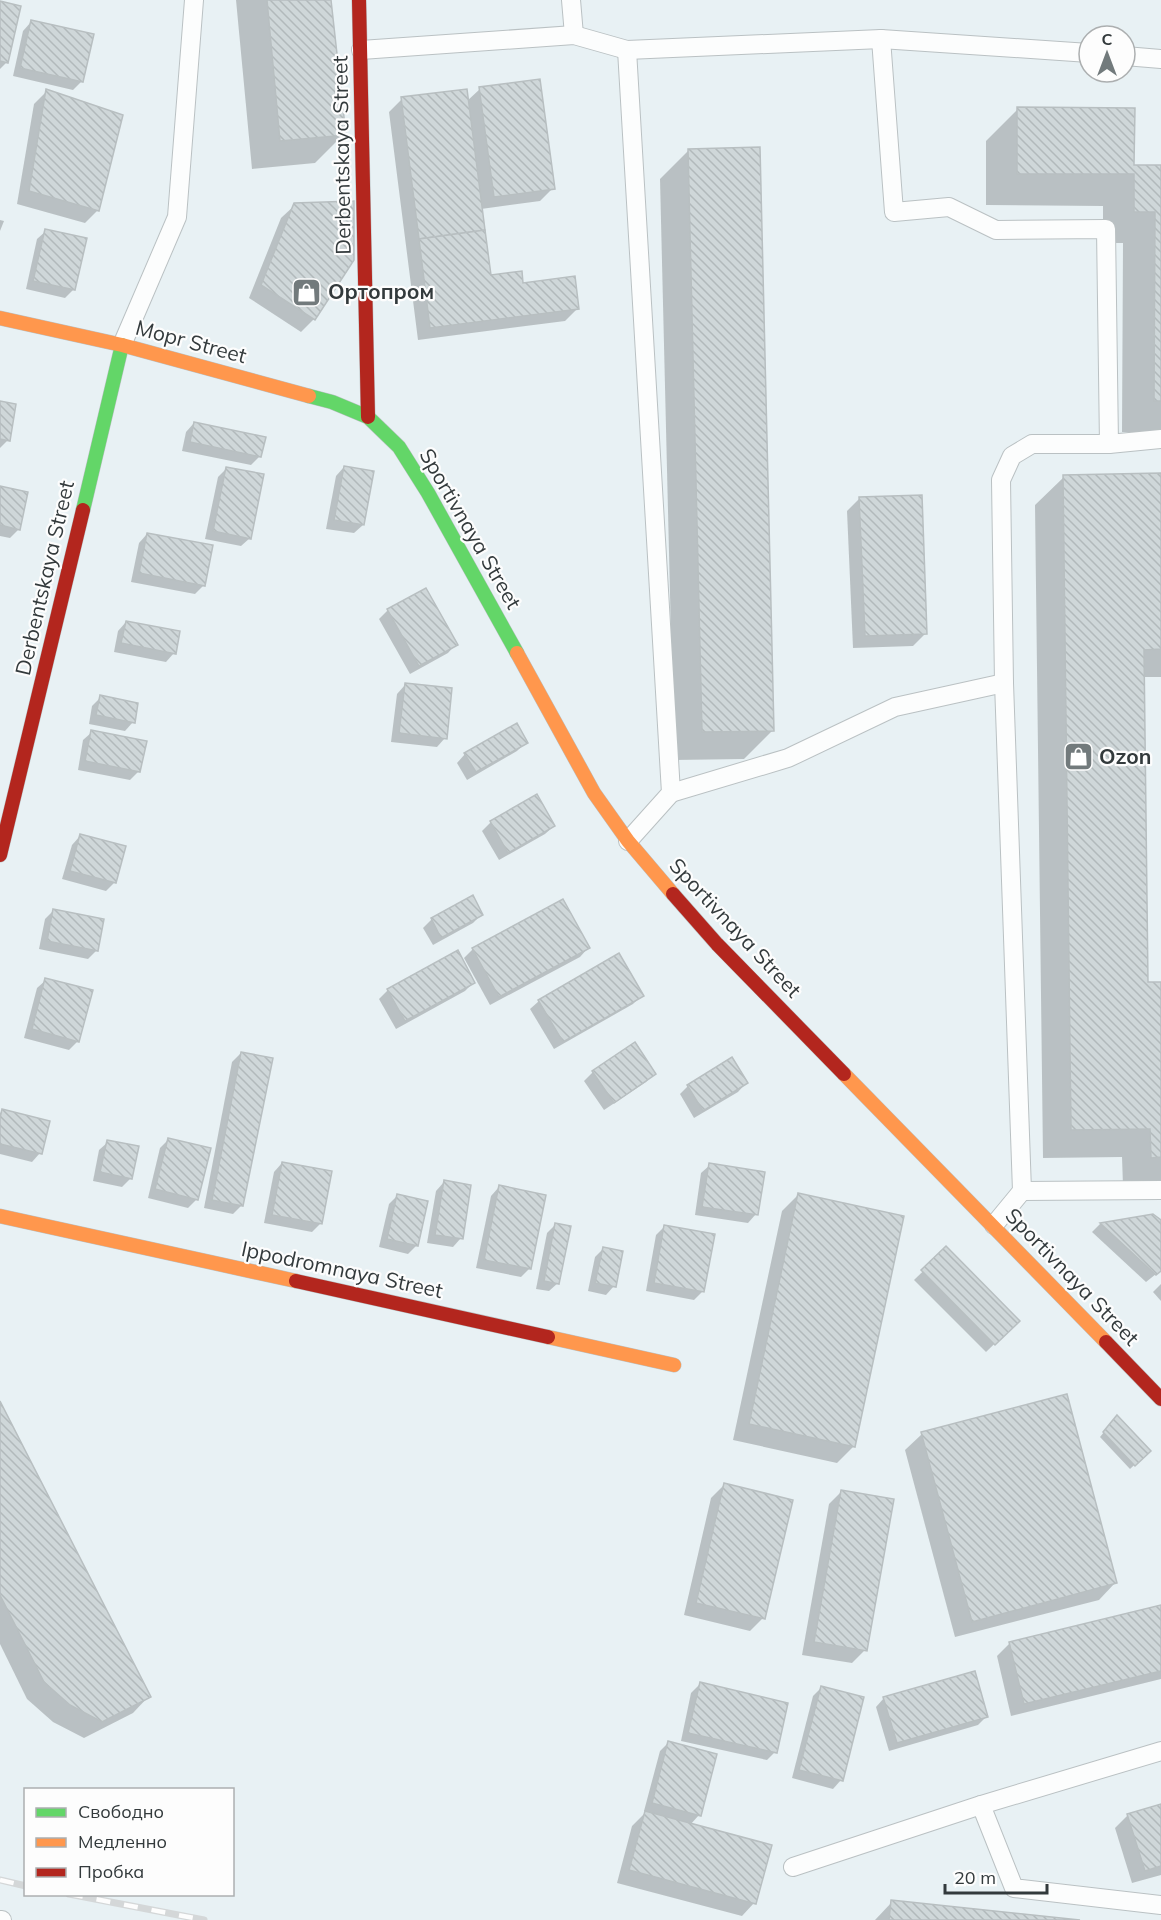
<svg xmlns="http://www.w3.org/2000/svg" width="1161" height="1920" viewBox="0 0 1161 1920" font-family="Mulish,sans-serif">
	<style>
		.shadow { fill: #0003 }
		.building { fill: url(#building-back-hatch); stroke: #b8bfc1; stroke-width: 1.5 }
		.lines { fill: none; stroke-linecap: round; stroke-linejoin: round }
		.lane-casing { stroke: #bac1c3; stroke-width: 20 }
		.fast-casing { stroke: #bac1c3; stroke-width: 15 }
		.slow-casing { stroke: #bac1c3; stroke-width: 15 }
		.jam-casing { stroke: #bac1c3; stroke-width: 15 }
		.lane { stroke: #fcfdfd; stroke-width: 18 }
		.fast { stroke: #63d668; stroke-width: 14 }
		.slow { stroke: #ff974d; stroke-width: 14 }
		.jam { stroke: #b3261e; stroke-width: 14 }
		.rail-casing { stroke: #d4d7d8; stroke-width: 7 }
		.rail { stroke: #fdfdfd; stroke-width: 4.5; stroke-dasharray: 14; stroke-linecap: butt }
		.labels { text-anchor: middle; stroke-width: 4.5; stroke-linejoin: round; paint-order: stroke }
		.street-label { font-size: 21px; fill: #333a3c; stroke: #fdfdfd }
		.poi-label { font-size: 21px; font-weight: bold; fill: #333a3c; stroke: #fdfdfd; text-anchor: start }
	</style>
	<defs>
		<pattern id="building-back-hatch" width="6" height="6" patternUnits="userSpaceOnUse" patternTransform="scale(1.5)"><rect width="6" height="6" fill="#cfd7d9"/><path d="M-1 5l2 2M0 0l6 6M5-1l2 2" fill="none" stroke="#b2b9bb"/></pattern>
	</defs>
	<rect width="100%" height="100%" fill="#e8f1f4"/>
	<!-- shadow -->
	<g class="shadow">
		<path d="M236 0H331L344 134 315 163 252 169Z"/>
		<path d="M0 3 7 62 0 69Z"/>
		<path d="M31 22 82 81 73 90 13 76 23 31Z"/>
		<path d="M480 89 553 188 540 201 481 209 489 277 522 285 578 308 565 321 418 340 389 112 402 99 467 101Z"/>
		<path d="M47 91 98 210 85 223 17 204 34 104Z"/>
		<path d="M1018 109 1133 167H1161V432H1122L1123 243H1103V206L986 205V141Z"/>
		<path d="M689 150 773 730 744 759 674 760 660 179Z"/>
		<path d="M295 205 314 319 301 332 249 298 281 218Z"/>
		<path d="M0 220 4 221 0 231Z"/>
		<path d="M46 231 74 289 65 298 26 289 37 239Z"/>
		<path d="M0 403 8 440 0 448Z"/>
		<path d="M194 423 260 456 251 465 182 451 186 432Z"/>
		<path d="M344 467 363 525 354 533 326 529 336 476Z"/>
		<path d="M227 468 250 538 241 546 205 539 218 477Z"/>
		<path d="M1161 475V677H1143L1147 984 1161 983V1185L1123 1186 1122 1157 1043 1158 1035 505 1064 477Z"/>
		<path d="M0 488 19 529 10 538 0 536Z"/>
		<path d="M860 498 926 633 913 646 853 648 847 511Z"/>
		<path d="M147 534 204 585 195 594 131 582 139 543Z"/>
		<path d="M425 590 456 644 448 653 410 674 379 619 388 610Z"/>
		<path d="M126 622 174 653 166 662 114 652 118 631Z"/>
		<path d="M405 685 445 738 437 747 391 742 397 694Z"/>
		<path d="M101 697 133 722 125 731 89 724 92 706Z"/>
		<path d="M92 732 139 771 130 780 78 770 83 740Z"/>
		<path d="M526 742 517 751 467 780 457 763 465 754Z"/>
		<path d="M491 822 554 826 545 834 499 860 482 831Z"/>
		<path d="M80 836 115 882 106 891 62 879 72 845Z"/>
		<path d="M53 911 97 950 88 959 39 949 45 919Z"/>
		<path d="M482 914 473 923 433 945 423 928 432 919Z"/>
		<path d="M588 948 580 957 490 1005 464 958 473 949Z"/>
		<path d="M46 980 78 1041 69 1050 24 1038 37 988Z"/>
		<path d="M474 982 465 991 396 1029 379 999 388 990Z"/>
		<path d="M642 995 633 1004 554 1049 530 1009 539 1001Z"/>
		<path d="M634 1044 654 1074 646 1082 604 1110 584 1081 593 1072Z"/>
		<path d="M241 1053 242 1205 233 1214 204 1208 232 1062Z"/>
		<path d="M746 1083 738 1092 694 1118 680 1094 688 1086Z"/>
		<path d="M3 1111 40 1153 32 1162 0 1154V1113Z"/>
		<path d="M168 1140 197 1199 188 1208 148 1198 160 1148Z"/>
		<path d="M108 1142 131 1178 122 1187 93 1181 99 1150Z"/>
		<path d="M282 1163 320 1224 312 1232 264 1223 274 1172Z"/>
		<path d="M710 1165 756 1214 748 1223 695 1215 701 1173Z"/>
		<path d="M444 1182 461 1238 453 1247 427 1243 436 1191Z"/>
		<path d="M499 1187 530 1268 521 1277 476 1268 491 1196Z"/>
		<path d="M798 1195 854 1446 837 1463 733 1440 782 1211Z"/>
		<path d="M397 1196 417 1245 408 1254 379 1247 389 1204Z"/>
		<path d="M1152 1216 1161 1222V1270L1146 1282 1092 1232 1100 1224Z"/>
		<path d="M556 1224 558 1283 549 1291 536 1289 547 1233Z"/>
		<path d="M665 1226 703 1291 694 1300 646 1291 656 1235Z"/>
		<path d="M603 1249 614 1286 606 1295 588 1291 595 1257Z"/>
		<path d="M946 1249 1018 1321 986 1352 914 1280Z"/>
		<path d="M1161 1284V1301L1153 1292Z"/>
		<path d="M0 1404 149 1696 133 1713 84 1738 53 1722 27 1699 0 1644Z"/>
		<path d="M1113 1421 1149 1451 1130 1469 1100 1437Z"/>
		<path d="M922 1434 1115 1583 1099 1600 955 1637 905 1450Z"/>
		<path d="M724 1485 763 1618 750 1631 684 1615 711 1498Z"/>
		<path d="M842 1491 865 1650 852 1663 802 1655 829 1504Z"/>
		<path d="M1161 1607V1679L1011 1716 997 1656 1010 1643Z"/>
		<path d="M700 1684 775 1752 767 1760 681 1741 691 1693Z"/>
		<path d="M821 1688 841 1780 833 1789 792 1778 813 1696Z"/>
		<path d="M884 1698 986 1717 978 1725 889 1751 876 1707Z"/>
		<path d="M669 1742 699 1815 690 1825 754 1903 742 1916 617 1883 632 1826 646 1812 644 1811 660 1751Z"/>
		<path d="M1161 1805V1875L1132 1883 1115 1828 1128 1815Z"/>
		<path d="M892 1902 1066 1920H875Z"/>
	</g>
	<!-- building -->
	<g class="building">
		<path d="M267 0H331L346 135 280 141Z"/>
		<path d="M0 1 21 6 8 63 0 61Z"/>
		<path d="M31 20 94 34 83 82 20 68Z"/>
		<path d="M540 79 555 189 494 197 479 87Z"/>
		<path d="M46 89 123 115 99 211 29 191Z"/>
		<path d="M467 89 485 230 419 239 401 97Z"/>
		<path d="M1017 107 1135 108 1134 165H1161V401H1154L1155 212H1134V174H1017Z"/>
		<path d="M760 147 774 731 702 732 688 149Z"/>
		<path d="M354 201V260L315 320 261 285 294 203Z"/>
		<path d="M45 229 87 238 75 290 33 281Z"/>
		<path d="M485 230 491 275 522 271 523 283 575 276 579 309 430 328 419 239Z"/>
		<path d="M0 401 16 404 10 441 0 439Z"/>
		<path d="M194 422 266 437 261 457 190 442Z"/>
		<path d="M344 466 374 471 364 525 334 520Z"/>
		<path d="M226 467 264 474 251 539 213 531Z"/>
		<path d="M1161 473V649L1144 650 1148 982H1161V1157L1151 1158 1150 1129 1071 1130 1063 475Z"/>
		<path d="M0 486 28 492 20 530 0 525Z"/>
		<path d="M922 495 927 634 865 636 859 497Z"/>
		<path d="M147 533 213 545 205 586 139 573Z"/>
		<path d="M426 588 458 645 419 666 387 609Z"/>
		<path d="M126 621 180 631 176 654 121 643Z"/>
		<path d="M405 683 452 688 447 739 399 733Z"/>
		<path d="M100 695 138 703 135 723 96 715Z"/>
		<path d="M517 723 528 743 476 772 464 753Z"/>
		<path d="M91 730 147 741 140 772 85 761Z"/>
		<path d="M537 794 555 826 508 853 490 821Z"/>
		<path d="M80 834 126 846 116 883 70 871Z"/>
		<path d="M473 895 483 915 441 938 431 918Z"/>
		<path d="M563 899 590 948 499 997 472 948Z"/>
		<path d="M53 909 104 919 98 951 47 941Z"/>
		<path d="M458 950 475 983 405 1021 387 989Z"/>
		<path d="M619 953 644 996 563 1042 538 1000Z"/>
		<path d="M45 978 93 990 79 1042 32 1029Z"/>
		<path d="M635 1042 656 1074 614 1103 592 1071Z"/>
		<path d="M241 1052 273 1058 243 1206 212 1200Z"/>
		<path d="M732 1057 748 1083 703 1111 687 1085Z"/>
		<path d="M2 1109 50 1121 42 1154 0 1144V1118Z"/>
		<path d="M168 1138 211 1148 198 1200 155 1189Z"/>
		<path d="M107 1140 139 1146 132 1179 100 1172Z"/>
		<path d="M282 1162 332 1171 322 1224 272 1215Z"/>
		<path d="M709 1163 765 1172 758 1215 702 1207Z"/>
		<path d="M444 1180 471 1185 463 1239 435 1235Z"/>
		<path d="M499 1185 546 1195 531 1269 484 1260Z"/>
		<path d="M798 1193 904 1216 855 1447 749 1424Z"/>
		<path d="M397 1194 428 1201 418 1246 387 1239Z"/>
		<path d="M1153 1214 1161 1220V1271L1156 1275 1100 1223Z"/>
		<path d="M555 1223 571 1226 559 1284 544 1281Z"/>
		<path d="M664 1225 715 1234 704 1292 654 1283Z"/>
		<path d="M946 1246 1020 1321 995 1345 921 1270Z"/>
		<path d="M603 1247 623 1251 616 1287 595 1283Z"/>
		<path d="M1067 1394 1117 1583 972 1622 921 1432Z"/>
		<path d="M0 1401 151 1697 102 1722 70 1705 44 1682 0 1595Z"/>
		<path d="M1117 1415 1151 1451 1135 1466 1103 1432Z"/>
		<path d="M724 1483 793 1500 765 1619 696 1603Z"/>
		<path d="M841 1490 894 1499 867 1651 814 1642Z"/>
		<path d="M1161 1605V1671L1024 1704 1009 1642Z"/>
		<path d="M975 1671 988 1717 897 1743 883 1697Z"/>
		<path d="M700 1682 788 1703 777 1753 688 1733Z"/>
		<path d="M821 1686 864 1697 843 1781 799 1770Z"/>
		<path d="M668 1741 717 1754 701 1816 652 1803Z"/>
		<path d="M1161 1804V1866L1145 1871 1127 1814Z"/>
		<path d="M645 1811 772 1845 756 1904 629 1870Z"/>
		<path d="M891 1900 1080 1920H889Z"/>
	</g>
	<g class="lines">
		<defs>
			<g id="lane">
				<path d="M571 0 574 35"/>
				<path d="M881 39 894 212 949 207 996 230 1106 229 1109 444"/>
				<path d="M361 50 574 35 627 50 881 39 1089 53"/>
				<path d="M627 50 671 793 628 841"/>
				<path d="M1125 56 1161 59"/>
				<path d="M122 345 177 217 194 0"/>
				<path d="M671 793 788 758 895 707 1004 683"/>
				<path d="M1022 1191 1161 1190"/>
				<path d="M994 1225 1022 1191 1004 683 1001 480 1012 456 1032 444H1109L1161 439"/>
				<path d="M981 1805 1014 1888 1161 1905"/>
				<path d="M793 1867 981 1805 1161 1751"/>
				<path d="M0 1920H2"/>
			</g>
			<g id="fast">
				<path d="M309 396 332 402 368 417 399 447 428 493 517 653"/>
				<path d="M83 510 122 345"/>
			</g>
			<g id="slow">
				<path d="M0 318 122 345 309 396"/>
				<path d="M517 653 594 793 628 841 673 894"/>
				<path d="M844 1074 1106 1342"/>
				<path d="M0 1216 296 1281"/>
				<path d="M548 1337 674 1365"/>
			</g>
			<g id="jam">
				<path d="M359 0 368 417"/>
				<path d="M0 855 83 510"/>
				<path d="M673 894 717 944 844 1074"/>
				<path d="M296 1281 548 1337"/>
				<path d="M1106 1342 1161 1399"/>
			</g>
		</defs>
		<!-- lane casing -->
		<use href="#lane" class="lane-casing"/>
		<!-- fast casing -->
		<use href="#fast" class="fast-casing"/>
		<!-- slow casing -->
		<use href="#slow" class="slow-casing"/>
		<!-- jam casing -->
		<use href="#jam" class="jam-casing"/>
		<!-- lane -->
		<use href="#lane" class="lane"/>
		<!-- fast -->
		<use href="#fast" class="fast"/>
		<!-- slow -->
		<use href="#slow" class="slow"/>
		<!-- jam -->
		<use href="#jam" class="jam"/>
		<defs>
			<g id="rail">
				<path d="M0 1880 26 1886"/>
				<path d="M69 1894 204 1920"/>
			</g>
		</defs>
		<!-- rail casing -->
		<use href="#rail" class="rail-casing"/>
		<!-- rail -->
		<use href="#rail" class="rail"/>
	</g>
	<!-- icons -->
	<defs>
		<symbol id="shop-square" viewBox="-11 -11 22 22"><rect x="-9" y="-9" width="18" height="18" rx="4" fill="#727a7c" stroke="#fdfdfd"/><path d="M-5-2.5h2.3a2.7 3.5 0 0 1 5.4 0H5L5.5 6h-11ZM-1.5-2.5h3a1.5 2.3 0 0 0-3 0Z" fill="#fff"/></symbol>
	</defs>
	<g fill-rule="evenodd">
		<use href="#shop-square" x="290" y="276" width="33" height="33"/>
		<use href="#shop-square" x="1062" y="740" width="33" height="33"/>
	</g>
	<g class="labels">
		<!-- street labels -->
		<g class="street-label">
			<text transform="translate(342 155) rotate(-91)" y="7">Derbentskaya Street</text>
			<text transform="translate(191 342) rotate(15)" y="7">Mopr Street</text>
			<text transform="translate(470 529) rotate(60)" y="7">Sportivnaya Street</text>
			<text transform="translate(45 578) rotate(-77)" y="7">Derbentskaya Street</text>
			<text transform="translate(735 928) rotate(47)" y="7">Sportivnaya Street</text>
			<text transform="translate(342 1270) rotate(12)" y="7">Ippodromnaya Street</text>
			<text transform="translate(1072 1277) rotate(46)" y="7">Sportivnaya Street</text>
		</g>
		<!-- poi labels -->
		<g class="poi-label">
			<text x="328" y="299">Ортопром</text>
			<text x="1099" y="764">Ozon</text>
		</g>
	</g>
	<!-- legend -->
	<rect x="24" y="1788" width="210" height="108" fill="#fdfdfd" stroke="#acafb0" stroke-width="1.5"/>
	<rect x="36" y="1808" width="30" height="9" fill="#63d668" stroke="#acafb0" stroke-width="1.5"/>
	<text x="78" y="1818" font-size="18" fill="#333a3c">Свободно</text>
	<rect x="36" y="1838" width="30" height="9" fill="#ff974d" stroke="#acafb0" stroke-width="1.5"/>
	<text x="78" y="1848" font-size="18" fill="#333a3c">Медленно</text>
	<rect x="36" y="1868" width="30" height="9" fill="#b3261e" stroke="#acafb0" stroke-width="1.5"/>
	<text x="78" y="1878" font-size="18" fill="#333a3c">Пробка</text>
	<!-- north arrow -->
	<g transform="translate(1107 54)"><circle r="28" fill="#fdfdfd" stroke="#acafb0" stroke-width="1.5"/>
	<path d="M0-4.5L10 22L0 15L-10 22Z" fill="#727a7c"/>
	<text y="-9" font-size="16" font-weight="bold" text-anchor="middle" fill="#333a3c">С</text>
	</g>
	<!-- scale -->
	<path d="M945 1884v9h102v-9" fill="none" stroke="#333a3c" stroke-width="3"/>
	<text x="954" y="1884" font-size="18" fill="#333a3c" stroke="#fdfdfd" stroke-width="4.5" paint-order="stroke">20 m</text>
</svg>
